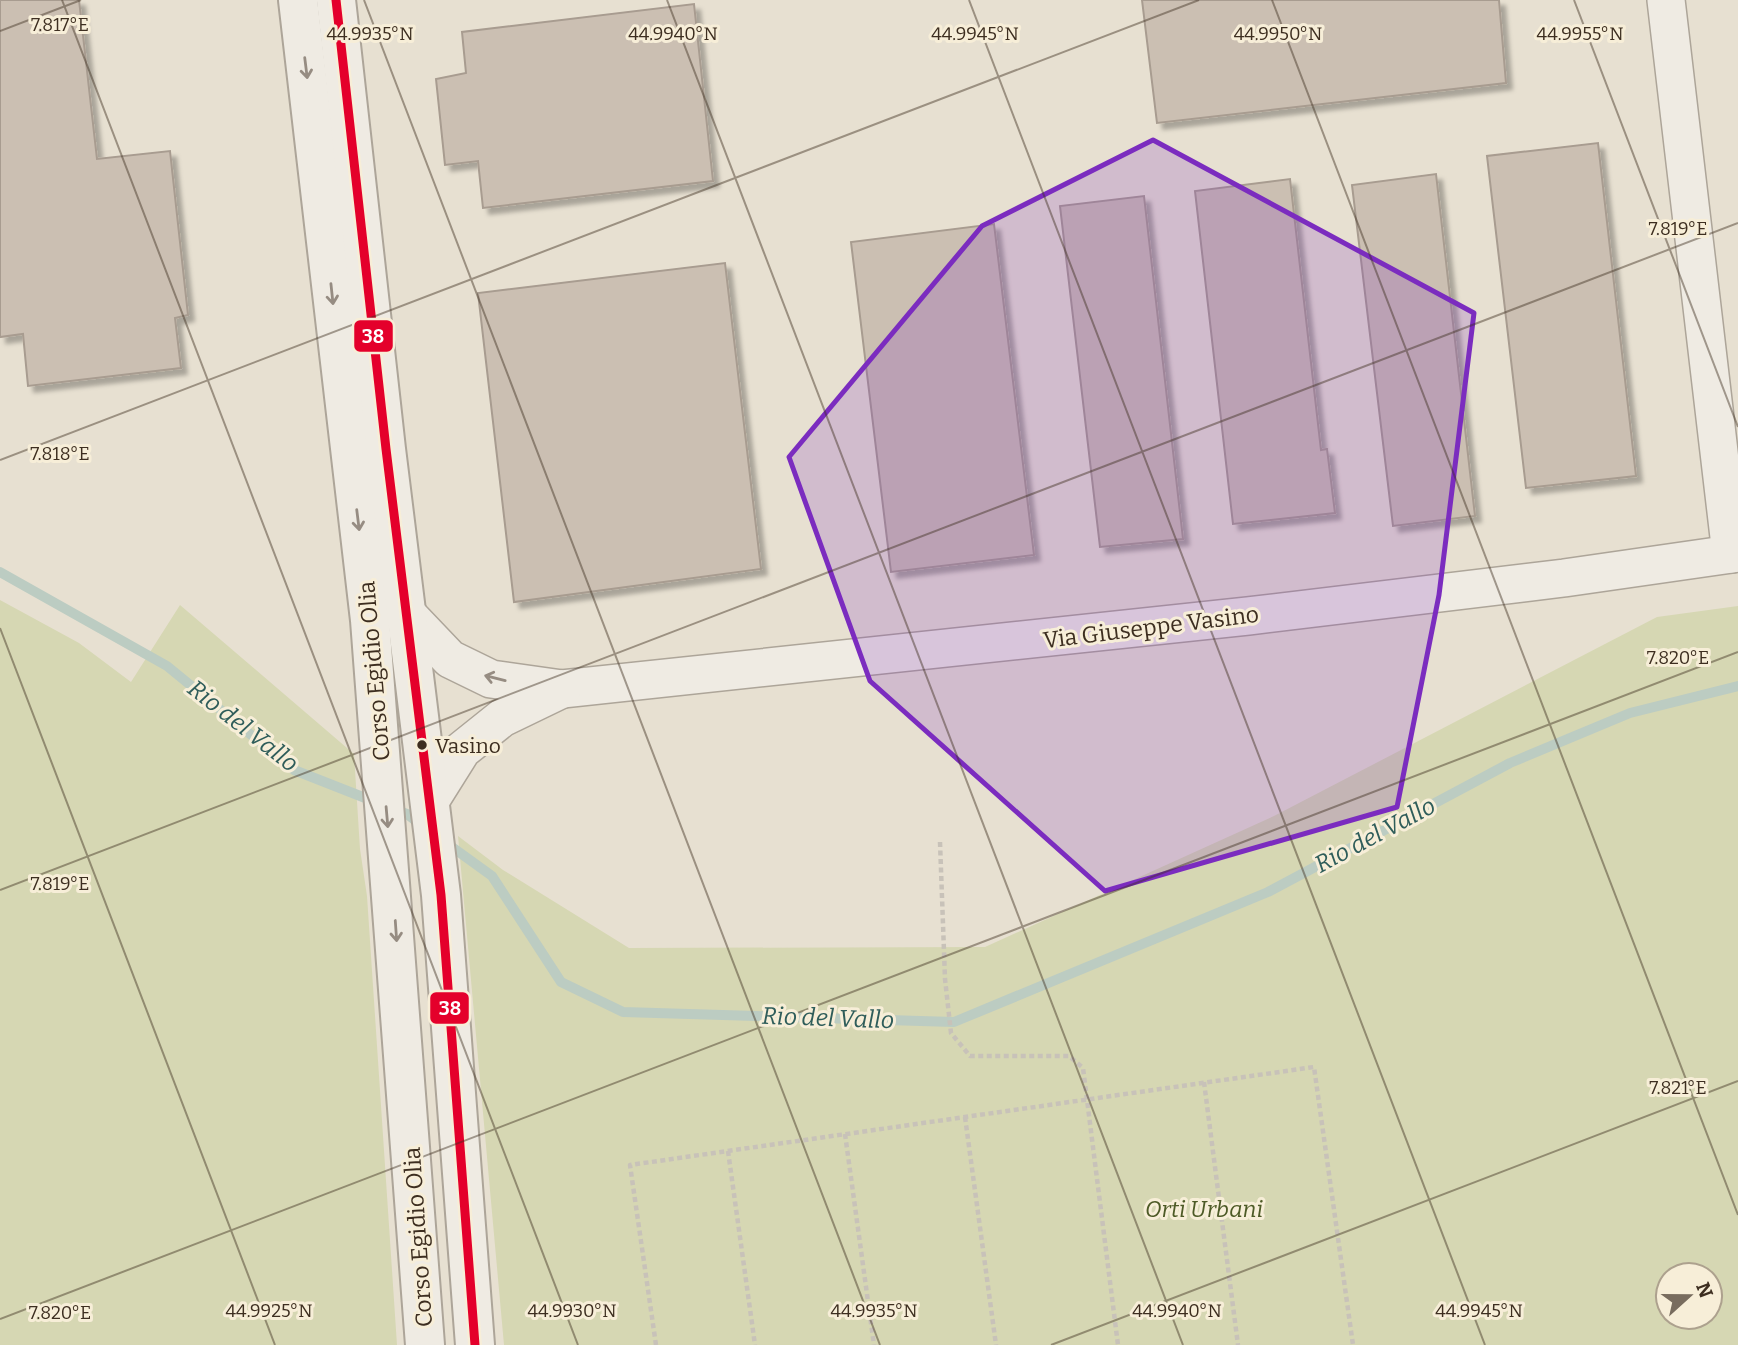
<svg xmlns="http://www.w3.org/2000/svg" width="1738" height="1345" viewBox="0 0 1738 1345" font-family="Bitter,serif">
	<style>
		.green { fill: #d6d7b3; fill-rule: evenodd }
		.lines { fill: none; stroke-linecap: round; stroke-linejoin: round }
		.stream { stroke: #bcccc2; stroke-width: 10 }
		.building { fill: #cbbfb2; stroke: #a89c90; stroke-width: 2; filter: url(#shadow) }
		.minor-casing { stroke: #ada599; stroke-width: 40 }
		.tertiary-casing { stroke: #ada599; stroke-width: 42 }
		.path { stroke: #c8c2b9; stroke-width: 4.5; stroke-dasharray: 5 3.5; stroke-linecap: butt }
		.minor { stroke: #efebe3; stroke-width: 37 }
		.tertiary { stroke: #efebe3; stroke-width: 38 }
		.bus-1-casing { stroke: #f7eed8; stroke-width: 14 }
		.bus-1 { stroke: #e4002b; stroke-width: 9 }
		.oneway { stroke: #968c82 }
		.marked { fill: #7b2cbf; fill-opacity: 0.2; stroke: #7b2cbf; stroke-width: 5; stroke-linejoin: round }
		.ticks { fill: none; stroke: #3d2e20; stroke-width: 2; stroke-opacity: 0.45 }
		.bus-dot { fill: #3d2e20; stroke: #f7eed8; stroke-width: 2.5 }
		.labels { text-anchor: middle; stroke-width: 6; stroke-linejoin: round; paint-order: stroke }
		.bus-label { font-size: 21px; fill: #3d2e20; stroke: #f7eed8; text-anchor: start }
		.street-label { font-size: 23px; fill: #3d2e20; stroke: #f7eed8 }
		.park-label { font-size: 23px; font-style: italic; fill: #4d5a26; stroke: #f7eed8 }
		.water-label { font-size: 24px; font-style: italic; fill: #2f5d5a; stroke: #f7eed8 }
		.ticks-label { font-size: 18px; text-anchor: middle; fill: #3d2e20; stroke: #f7eed8; stroke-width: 6; stroke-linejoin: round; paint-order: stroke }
		.line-badge { stroke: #f7eed8; stroke-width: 2.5 }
		.badge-label { font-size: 19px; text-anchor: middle; font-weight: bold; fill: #fff }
	</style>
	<defs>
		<filter id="shadow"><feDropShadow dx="6" dy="6" stdDeviation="2" flood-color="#0004"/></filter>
	</defs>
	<rect width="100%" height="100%" fill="#e7e0d1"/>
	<!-- green -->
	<g class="green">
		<path d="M0 600 79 643 131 682 180 605 354 754 360 849 367 896 397 1345H0Z"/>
		<path d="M1738 606V1345H504L458 836 503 870 629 948 985 947 1274 816 1657 617ZM1668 1275H1710V1317H1668Z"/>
	</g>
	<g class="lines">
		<!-- stream -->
		<g class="stream">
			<path d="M0 572 167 666 294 770 378 803"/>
			<path d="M393 809 407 814 424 827"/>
			<path d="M445 842 492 876 561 982 623 1012 954 1022 1268 892 1510 763 1630 713 1738 686"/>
		</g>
	</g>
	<!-- building -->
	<g class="building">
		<path d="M0 0H79L97 159 170 151 188 315 175 318 181 368 28 386 23 334 0 337Z"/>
		<path d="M1142 0H1499L1506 83 1157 123Z"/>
		<path d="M694 4 713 181 483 208 478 161 445 165 436 79 466 73 462 32Z"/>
		<path d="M1598 143 1636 476 1526 488 1487 156Z"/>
		<path d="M1436 174 1475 516 1393 526 1352 185Z"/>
		<path d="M1290 179 1321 450 1327 449 1335 513 1233 524 1195 191Z"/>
		<path d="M1144 196 1183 539 1100 547 1060 206Z"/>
		<path d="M994 224 1034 555 891 572 851 242Z"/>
		<path d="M725 263 761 569 514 602 478 293Z"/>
	</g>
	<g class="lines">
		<defs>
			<g id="minor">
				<path d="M1666 0 1731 554"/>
				<path d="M408 615 450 659 491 679 562 689 1248 616 1564 578 1738 553"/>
				<path d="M430 801 462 750 502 718 562 689"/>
			</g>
			<g id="tertiary">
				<path d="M298 0 370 620 425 1345"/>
				<path d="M336 0 386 449 441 895 475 1345"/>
			</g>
		</defs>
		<!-- minor casing -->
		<use href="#minor" class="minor-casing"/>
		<!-- tertiary casing -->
		<use href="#tertiary" class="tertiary-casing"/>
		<!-- path -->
		<g class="path">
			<path d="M940 842 945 979 951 1033 970 1056H1069L1083 1068 1118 1345"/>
			<path d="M1204 1082 1238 1345"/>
			<path d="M965 1117 996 1345"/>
			<path d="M845 1134 874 1345"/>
			<path d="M728 1151 755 1345"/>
			<path d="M656 1345 630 1165 1314 1067 1353 1345"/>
		</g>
		<!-- minor -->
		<use href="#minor" class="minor"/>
		<!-- tertiary -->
		<use href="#tertiary" class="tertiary"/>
		<defs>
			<path id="bus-1" d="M336 0 386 449 441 895 475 1345"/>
		</defs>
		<!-- bus-1 casing -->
		<use href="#bus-1" class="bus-1-casing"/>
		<!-- bus-1 -->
		<use href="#bus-1" class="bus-1"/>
	</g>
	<!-- one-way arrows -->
	<defs><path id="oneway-shaft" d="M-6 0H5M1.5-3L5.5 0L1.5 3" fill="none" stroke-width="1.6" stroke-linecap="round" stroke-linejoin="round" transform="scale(1.75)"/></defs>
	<g class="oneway">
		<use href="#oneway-shaft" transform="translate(306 68) rotate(83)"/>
		<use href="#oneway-shaft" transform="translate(332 294) rotate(84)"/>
		<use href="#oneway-shaft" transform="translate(358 520) rotate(83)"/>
		<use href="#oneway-shaft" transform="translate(495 678) rotate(-166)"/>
		<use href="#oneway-shaft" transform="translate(387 817) rotate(85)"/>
		<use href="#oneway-shaft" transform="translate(396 931) rotate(86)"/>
	</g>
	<!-- marked area -->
	<path class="marked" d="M1153 140 1474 313 1439 595 1397 807 1105 891 870 681 789 457 982 226Z"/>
	<!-- ticks -->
	<path class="ticks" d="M62 0 578 1345M364 0 880 1345M667 0 1183 1345M969 0 1485 1345M1272 0 1738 1215M1574 0 1738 427M0 31 81 0M0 460 1199 0M0 628 275 1345M0 890 1738 223M0 1319 1738 652M1051 1345 1738 1081"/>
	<!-- markers -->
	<circle class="bus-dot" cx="422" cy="745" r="6"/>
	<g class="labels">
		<!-- bus labels -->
		<g class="bus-label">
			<text x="435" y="753">Vasino</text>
		</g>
		<!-- street labels -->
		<g class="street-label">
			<text transform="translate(1151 627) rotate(-7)" y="8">Via Giuseppe Vasino</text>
			<text transform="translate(374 671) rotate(-95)" y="8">Corso Egidio Olia</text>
			<text transform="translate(418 1237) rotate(-94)" y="8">Corso Egidio Olia</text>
		</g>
		<!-- park labels -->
		<g class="park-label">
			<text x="1204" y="1217">Orti Urbani</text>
		</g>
		<!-- water labels -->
		<g class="water-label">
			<text transform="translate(243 726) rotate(38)" y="8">Rio del Vallo</text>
			<text transform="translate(1375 835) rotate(-28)" y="8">Rio del Vallo</text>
			<text transform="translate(828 1018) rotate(2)" y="8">Rio del Vallo</text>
		</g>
	</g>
	<g class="ticks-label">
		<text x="60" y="31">7.817°E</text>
		<text x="370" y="40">44.9935°N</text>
		<text x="673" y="40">44.9940°N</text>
		<text x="975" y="40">44.9945°N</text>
		<text x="1278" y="40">44.9950°N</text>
		<text x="1580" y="40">44.9955°N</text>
		<text x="1678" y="235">7.819°E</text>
		<text x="60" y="460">7.818°E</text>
		<text x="1678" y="664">7.820°E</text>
		<text x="60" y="890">7.819°E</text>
		<text x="1678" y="1094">7.821°E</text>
		<text x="269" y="1317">44.9925°N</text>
		<text x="572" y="1317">44.9930°N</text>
		<text x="874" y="1317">44.9935°N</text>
		<text x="1177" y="1317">44.9940°N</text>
		<text x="1479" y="1317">44.9945°N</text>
		<text x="60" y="1319">7.820°E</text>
	</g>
	<g class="line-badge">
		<rect x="353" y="319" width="41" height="34" rx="7" fill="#e4002b"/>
		<rect x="429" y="991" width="41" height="34" rx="7" fill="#e4002b"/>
	</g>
	<g class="badge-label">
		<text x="373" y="343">38</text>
		<text x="450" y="1015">38</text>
	</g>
	<!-- north arrow -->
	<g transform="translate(1689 1296) rotate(69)"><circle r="33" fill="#f7eed8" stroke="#ada18e" stroke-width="2"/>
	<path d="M0-5L12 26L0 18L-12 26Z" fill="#786c5e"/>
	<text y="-10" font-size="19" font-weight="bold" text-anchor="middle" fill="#3d2e20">N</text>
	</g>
</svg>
